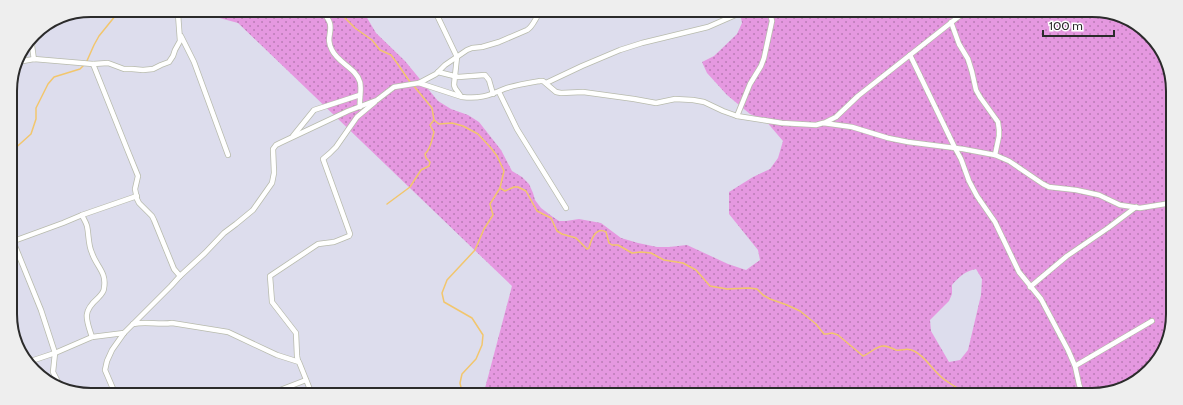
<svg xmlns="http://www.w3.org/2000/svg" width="1183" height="405" viewBox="0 0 1183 405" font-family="Cabin,sans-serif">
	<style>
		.grass { fill: url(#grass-dots); fill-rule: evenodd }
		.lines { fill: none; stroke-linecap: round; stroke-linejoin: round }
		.stream { stroke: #f2c66d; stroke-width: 1.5 }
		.minor-casing { stroke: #b8bbad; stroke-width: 6 }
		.minor { stroke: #fff; stroke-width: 4.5 }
		.rim { fill: none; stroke: #2b2b2b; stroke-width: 2 }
	</style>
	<defs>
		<pattern id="grass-dots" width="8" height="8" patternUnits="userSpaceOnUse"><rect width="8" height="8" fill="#e598e0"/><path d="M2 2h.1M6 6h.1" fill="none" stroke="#ba7cb6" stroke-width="1.8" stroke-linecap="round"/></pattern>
	</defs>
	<rect width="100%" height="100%" fill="#dddded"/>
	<!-- grass -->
	<path class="grass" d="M190 10 363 11 376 33 405 61 438 101 451 109 468 115 479 122 501 150 512 171 522 177 529 184 533 193 535 200 541 208 553 217 559 221H566L579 219 601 223 621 238 638 243 657 247H669L687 245 728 264 746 270 760 260 758 250 729 214V192L753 177 770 169 778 158 783 141 765 120 750 114 727 95 707 73 702 62 714 56 737 34 742 23 740 13 1118 14 1153 38 1172 80 1169 340 1141 378 1097 395 484 392 512 286 238 23ZM976 269 982 279 981 295 968 350 960 360 949 362 931 331 930 320 949 301 952 294V285C959 277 965 271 976 269Z"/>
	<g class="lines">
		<!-- stream -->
		<g class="stream">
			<path d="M339 11V12L355 28 372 40 380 50 391 55 397 63 410 82"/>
			<path d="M413 85 432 108 434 120 439 124 452 123 463 126 478 134 491 148 497 156 504 171 500 188 490 204 493 215 484 229 475 250 447 280 442 293 444 302 472 318 483 335 482 345 476 359 462 374 460 383 462 392"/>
			<path d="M11 152 31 134 36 119V108L48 84 54 77 80 69 86 63 94 45 99 36 120 10"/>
			<path d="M500 188 505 191 514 187H518L526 191 537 211 551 218 557 231 562 234 576 238 587 249 589 248C591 240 596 226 606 232L609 243 612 245H618L632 253 641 252 651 253 664 260 683 263 696 270 710 286 727 289 749 288 757 289 763 295 770 299 787 305 800 311 816 324 824 334H827L832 333 838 335 863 356C869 354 873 349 879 347 885 344 891 348 896 350 903 351 907 347 914 351 927 357 934 374 948 382 951 384 955 387 958 388 969 392 969 385 981 394"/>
			<path d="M387 204 410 187 421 170 429 166 430 162 426 158 425 154C431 149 432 139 434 132L430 125 434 120"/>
		</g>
		<defs>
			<g id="minor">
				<path d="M321 11C340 28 323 34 332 50 338 63 356 68 360 82 362 90 359 99 360 107"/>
				<path d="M435 11 457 57 454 85 455 88 460 95"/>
				<path d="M951 22 959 44 968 59 972 72 976 90 980 97 998 122 999 130V136L995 155"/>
				<path d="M181 36 194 62 228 155"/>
				<path d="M910 55 955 148 961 159 969 181 977 196 995 222 1019 272 1041 299 1068 350 1075 366 1079 384 1082 395"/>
				<path d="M34 59C33 55 33 51 32 46 32 37 45 31 49 23"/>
				<path d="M17 62 34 59 93 64 108 63 124 69H132L143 70 153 69 161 65 169 62 173 56 175 50 180 41 178 14 179 10"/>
				<path d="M93 64 127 149 138 176 135 189 137 199 139 203 152 216 154 220 174 269 180 276"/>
				<path d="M438 72 458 77 485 75 489 80 493 94"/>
				<path d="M419 83 436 74 445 65 467 50 472 48 482 47 499 42 527 30C534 26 535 17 541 12"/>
				<path d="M546 83 582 66 620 50 642 43 708 27 740 13"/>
				<path d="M499 92 517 129 566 208"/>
				<path d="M737 116 750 84 761 66 764 58 772 21 770 13"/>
				<path d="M824 123 836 117 858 96 962 14"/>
				<path d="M293 136 314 110 360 95"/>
				<path d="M82 215C83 218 86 222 87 226 89 235 88 245 92 253 96 266 107 272 104 288 104 292 101 295 98 298 82 312 86 319 92 337"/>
				<path d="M13 241 41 310 55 353 53 372 61 388"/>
				<path d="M11 242 63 223 82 215 137 196"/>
				<path d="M1030 287 1067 256 1108 228 1136 207"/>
				<path d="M133 324C146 321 158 325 172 323L228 332 277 355 299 362 311 392"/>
				<path d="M298 361 297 356 296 333 272 302 270 276 318 244 334 242 349 236 350 234 323 159 330 153 336 147 357 117 375 102"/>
				<path d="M28 362 55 353 92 337 124 333"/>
				<path d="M1075 366 1152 321"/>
				<path d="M65 390 66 391"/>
				<path d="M114 391 105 370 107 361 112 350 124 333 171 286 180 276 205 253 224 233 236 224 253 210 272 183 274 173 273 149 276 145 280 143 348 111 377 100 394 87 419 83 462 97C479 99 488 96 504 89 515 85 528 83 540 81H543L556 92 561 93 583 92 634 99 656 103 675 99 693 100 704 102 723 111 737 116 782 123 816 125 823 123 852 127 888 138 908 142 963 149 995 155 1009 161 1043 184 1049 187 1076 190 1099 195 1120 205 1140 208 1165 204 1171 202"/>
				<path d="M275 392 306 380"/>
			</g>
		</defs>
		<!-- minor casing -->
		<use href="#minor" class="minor-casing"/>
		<!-- minor -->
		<use href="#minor" class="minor"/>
	</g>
	<!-- crop -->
	<path d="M0 0H1183V405H0ZM91 17H1092A74 74 0 0 1 1166 91V314A74 74 0 0 1 1092 388H91A74 74 0 0 1 17 314V91A74 74 0 0 1 91 17Z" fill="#eee" fill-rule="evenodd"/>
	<path class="rim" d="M91 17H1092A74 74 0 0 1 1166 91V314A74 74 0 0 1 1092 388H91A74 74 0 0 1 17 314V91A74 74 0 0 1 91 17Z"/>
	<!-- scale -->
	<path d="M1043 30v6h71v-6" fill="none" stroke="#2b2b2b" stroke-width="2"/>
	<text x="1049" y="30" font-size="12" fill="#2b2b2b" stroke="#ffffff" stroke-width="3" paint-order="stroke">100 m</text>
</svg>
